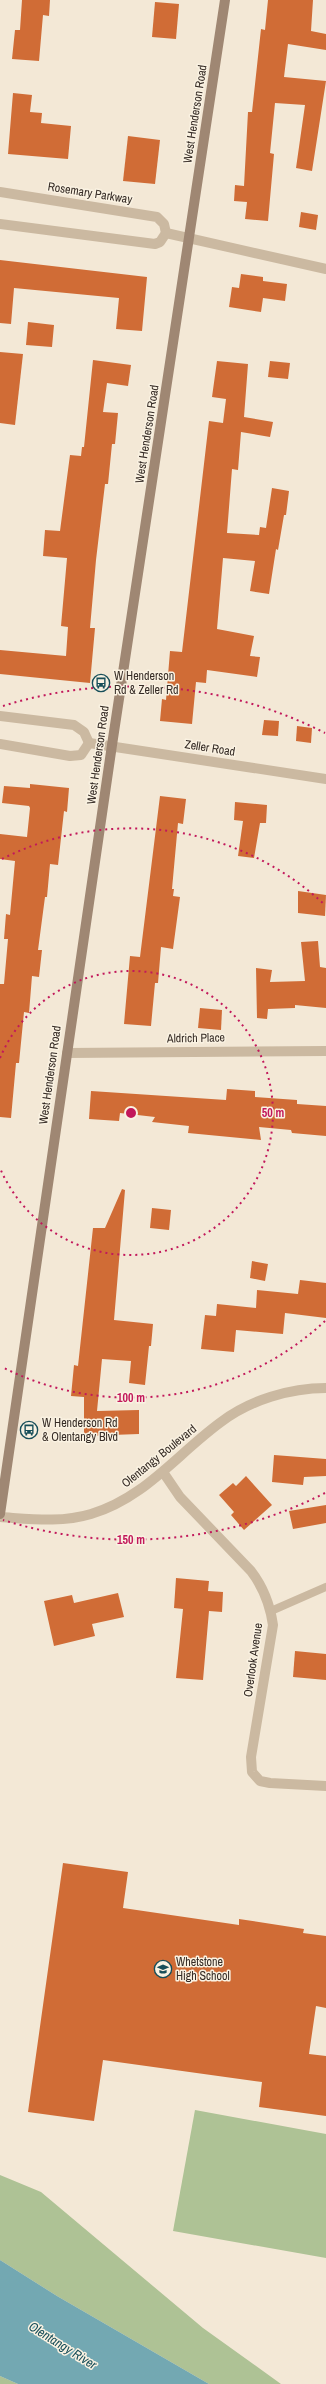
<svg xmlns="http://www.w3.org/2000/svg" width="326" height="2384" viewBox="0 0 326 2384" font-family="'Archivo Narrow',sans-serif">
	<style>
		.green { fill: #aec295 }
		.water { fill: #73a8b2 }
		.building { fill: #d06c36 }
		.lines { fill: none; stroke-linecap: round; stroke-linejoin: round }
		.lane { stroke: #cbb9a1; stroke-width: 8 }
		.street { stroke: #cbb9a1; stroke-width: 10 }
		.secondary { stroke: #9f8773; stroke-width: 10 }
		.ring { fill: none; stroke: #c2185b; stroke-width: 2; stroke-dasharray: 2 4 }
		.labels { text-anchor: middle; stroke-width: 3; stroke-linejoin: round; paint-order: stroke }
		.street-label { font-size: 12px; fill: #352b25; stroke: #faf2e2 }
		.poi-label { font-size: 12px; fill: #352b25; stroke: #faf2e2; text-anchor: start }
		.water-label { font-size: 13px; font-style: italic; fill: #174e59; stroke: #faf2e2 }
		.centre { fill: #c2185b; stroke: #faf2e2; stroke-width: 2 }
		.ring-label { font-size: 12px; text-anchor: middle; font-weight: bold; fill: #c2185b; stroke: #faf2e2; stroke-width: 3; stroke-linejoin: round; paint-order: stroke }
	</style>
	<rect width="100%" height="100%" fill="#f3e8d6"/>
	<!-- green -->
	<g class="green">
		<path d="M195 2110 326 2134V2258L173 2231Z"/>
		<path d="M0 2175 41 2192 203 2328 281 2384H209L57 2296 0 2260Z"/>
		<path d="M0 2376 18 2384H0Z"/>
	</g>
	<!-- water -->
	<path class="water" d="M0 2260 57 2296 209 2384H18L0 2376Z"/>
	<!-- building -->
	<g class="building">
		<path d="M22 0H50L49 16 43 15 39 61 12 59 15 30H20Z"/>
		<path d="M268 0H313L311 31 326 34V50L288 44 284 77 326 81 312 171 296 168 305 105 275 103 270 153 274 154 268 221 245 219 247 202 234 201 235 185 244 186 248 112H252L261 29 265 30Z"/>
		<path d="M155 2 179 4 176 39 152 37Z"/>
		<path d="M13 93 32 95 30 112 42 113 41 123 71 126 68 159 8 154Z"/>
		<path d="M128 136 160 140 155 184 123 181Z"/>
		<path d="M301 212 318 215 316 230 299 227Z"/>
		<path d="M0 260 147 277 142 331 116 329 119 298 14 288 11 324 0 323Z"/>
		<path d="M241 274 263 277V281L287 284 285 301 263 298 261 312 229 307 232 287 239 288Z"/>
		<path d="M28 322 54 325 52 347 26 345Z"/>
		<path d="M0 352 23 354 15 425 0 423Z"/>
		<path d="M93 360 131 365 128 386 107 383 103 412 118 413 115 444H112L108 484H105L96 560 90 628H95L90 683 0 674V650L66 656 68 627 61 626 67 558 43 556 45 530 60 531 70 455 81 456 82 447H84Z"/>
		<path d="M217 361 248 364 244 417 273 422 270 437 241 432 238 470 232 469 227 533 259 535 260 527 266 528 272 488 289 491 286 515H284L278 550 276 549 269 594 250 591 255 561 223 558 217 629 254 636 250 656 260 657 257 677 207 670 206 683 196 682 192 724 160 721 162 699 166 700 170 651 182 652 209 421 223 423 226 399 212 397Z"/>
		<path d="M270 361 290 363 288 379 268 377Z"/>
		<path d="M264 720 279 721 278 736 262 735Z"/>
		<path d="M297 726 312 728 311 743 296 741Z"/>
		<path d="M30 784 69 788 67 812 64 811 58 865 50 864 47 897H45L38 950H42L39 977 32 976 29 1013 24 1012 19 1063H16L11 1118 0 1117V984H4L8 939H4L6 914 10 915 15 861 0 859V834L27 837 30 808 29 806 2 803 4 786 30 788Z"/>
		<path d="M160 796 186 799 183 824 178 823 172 889H174L173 896 180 897 173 949 161 947 158 983H155L151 1026 124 1024 130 956 140 957Z"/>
		<path d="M235 802 267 805 266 823H260L254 858 238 856 243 821 234 820Z"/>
		<path d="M298 891 326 895 325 916 298 913Z"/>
		<path d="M318 941 320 967 326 968V1008L295 1005V1008L268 1009 267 1019 257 1018 256 968 272 970 270 982 305 981 301 942Z"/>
		<path d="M200 1008 222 1010 221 1030 198 1028Z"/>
		<path d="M227 1089 255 1091V1097L297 1100V1104L326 1106V1136L292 1133 291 1130 259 1127 261 1140 188 1133 189 1126 152 1122 155 1117 120 1113 119 1121 89 1119 91 1091 226 1100Z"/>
		<path d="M122 1189 125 1190 114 1320 153 1324 151 1346H149L145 1385 129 1383 131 1361 102 1359 97 1411 139 1410V1434L84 1436V1397L71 1396 74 1365 78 1366 93 1228H105Z"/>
		<path d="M152 1208 171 1210 169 1230 150 1228Z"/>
		<path d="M252 1261 268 1264 265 1281 250 1278Z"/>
		<path d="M300 1280 326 1283V1318L285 1313 283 1334 236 1330 234 1352 201 1349 205 1315 216 1316 217 1304 256 1308 257 1290 298 1294Z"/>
		<path d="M274 1455 326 1459V1476L304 1477 303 1485 272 1482Z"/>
		<path d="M246 1476 272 1505 244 1530 231 1515 234 1512 219 1495 233 1483 236 1486Z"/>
		<path d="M326 1505V1523L293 1529 289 1511Z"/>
		<path d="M176 1578 209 1581 208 1591 223 1592 222 1612 209 1611 203 1680 176 1678 183 1609 174 1608Z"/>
		<path d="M118 1593 124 1617 92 1624 95 1636 54 1646 44 1601 72 1595 74 1603Z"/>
		<path d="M295 1651 326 1654V1680L293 1677Z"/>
		<path d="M63 1863 128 1872 123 1908 239 1925V1919L304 1929 303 1933 326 1936V2008L316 2006 309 2054 326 2056V2116L259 2107 262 2082 103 2060 94 2121 28 2112Z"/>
	</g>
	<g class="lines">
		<!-- lane -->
		<path class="lane" d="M271 1611 326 1587"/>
		<!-- street -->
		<g class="street">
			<path d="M0 192 157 217 164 224 166 233"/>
			<path d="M0 224 155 244 160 242 166 233"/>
			<path d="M166 233 326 269"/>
			<path d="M0 716 74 725 84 732 89 743"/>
			<path d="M89 743 326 779"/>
			<path d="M0 744 70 756 81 755 89 743"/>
			<path d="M67 1053 326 1051"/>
			<path d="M163 1472 180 1497 251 1571C264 1588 270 1604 273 1625L251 1757 252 1772 260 1781 270 1783 326 1786"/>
			<path d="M0 1517C31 1519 61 1523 91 1514 145 1498 177 1454 221 1422 250 1400 290 1388 326 1388"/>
		</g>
		<!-- secondary -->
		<path class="secondary" d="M0 1514 112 745 225 0"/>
	</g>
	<!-- distance rings -->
	<g class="ring">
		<path d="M0 1058A142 142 0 1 1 0 1168"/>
		<path d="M325 1321A285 285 0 0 1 2 1367M2 859A285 285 0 0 1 325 905"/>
		<path d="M325 1493A427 427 0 0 1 3 1520M3 706A427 427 0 0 1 325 733"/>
	</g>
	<!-- icons -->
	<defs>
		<symbol id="bus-ring" viewBox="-11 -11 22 22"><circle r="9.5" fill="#faf2e2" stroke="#174e59" stroke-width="1.5"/><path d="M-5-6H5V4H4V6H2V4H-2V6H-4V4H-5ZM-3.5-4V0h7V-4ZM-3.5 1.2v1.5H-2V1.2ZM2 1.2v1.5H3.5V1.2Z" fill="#174e59"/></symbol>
		<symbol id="school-ring" viewBox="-11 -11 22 22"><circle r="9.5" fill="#faf2e2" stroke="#174e59" stroke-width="1.5"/><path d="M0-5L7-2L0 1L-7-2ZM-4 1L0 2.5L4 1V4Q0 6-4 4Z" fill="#174e59"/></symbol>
	</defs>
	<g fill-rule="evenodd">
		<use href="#bus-ring" x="91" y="673" width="20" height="20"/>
		<use href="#bus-ring" x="19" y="1420" width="20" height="20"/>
		<use href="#school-ring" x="153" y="1959" width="20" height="20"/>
	</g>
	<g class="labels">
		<!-- street labels -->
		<g class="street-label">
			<text transform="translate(195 114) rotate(-81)" y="4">West Henderson Road</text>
			<text transform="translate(90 193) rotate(9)" y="4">Rosemary Parkway</text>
			<text transform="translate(147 434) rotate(-81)" y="4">West Henderson Road</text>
			<text transform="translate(210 748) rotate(9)" y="4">Zeller Road</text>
			<text transform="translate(98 755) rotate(-82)" y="4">West Henderson Road</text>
			<text transform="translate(196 1038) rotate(-1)" y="4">Aldrich Place</text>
			<text transform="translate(50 1075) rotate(-82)" y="4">West Henderson Road</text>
			<text transform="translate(159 1456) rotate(-39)" y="4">Olentangy Boulevard</text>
			<text transform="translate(253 1660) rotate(-82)" y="4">Overlook Avenue</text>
		</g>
		<!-- poi labels -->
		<g class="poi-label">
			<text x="114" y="680">W Henderson<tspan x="114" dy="14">Rd &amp; Zeller Rd</tspan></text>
			<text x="42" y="1427">W Henderson Rd<tspan x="42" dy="14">&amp; Olentangy Blvd</tspan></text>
			<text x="176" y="1966">Whetstone<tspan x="176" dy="14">High School</tspan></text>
		</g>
		<!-- water labels -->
		<g class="water-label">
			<text transform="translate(63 2345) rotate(32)" y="5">Olentangy River</text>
		</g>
	</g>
	<circle cx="131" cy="1113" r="6" class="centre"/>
	<g class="ring-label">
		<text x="273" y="1117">50 m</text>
		<text x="131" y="1402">100 m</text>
		<text x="131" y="1544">150 m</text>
	</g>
</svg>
